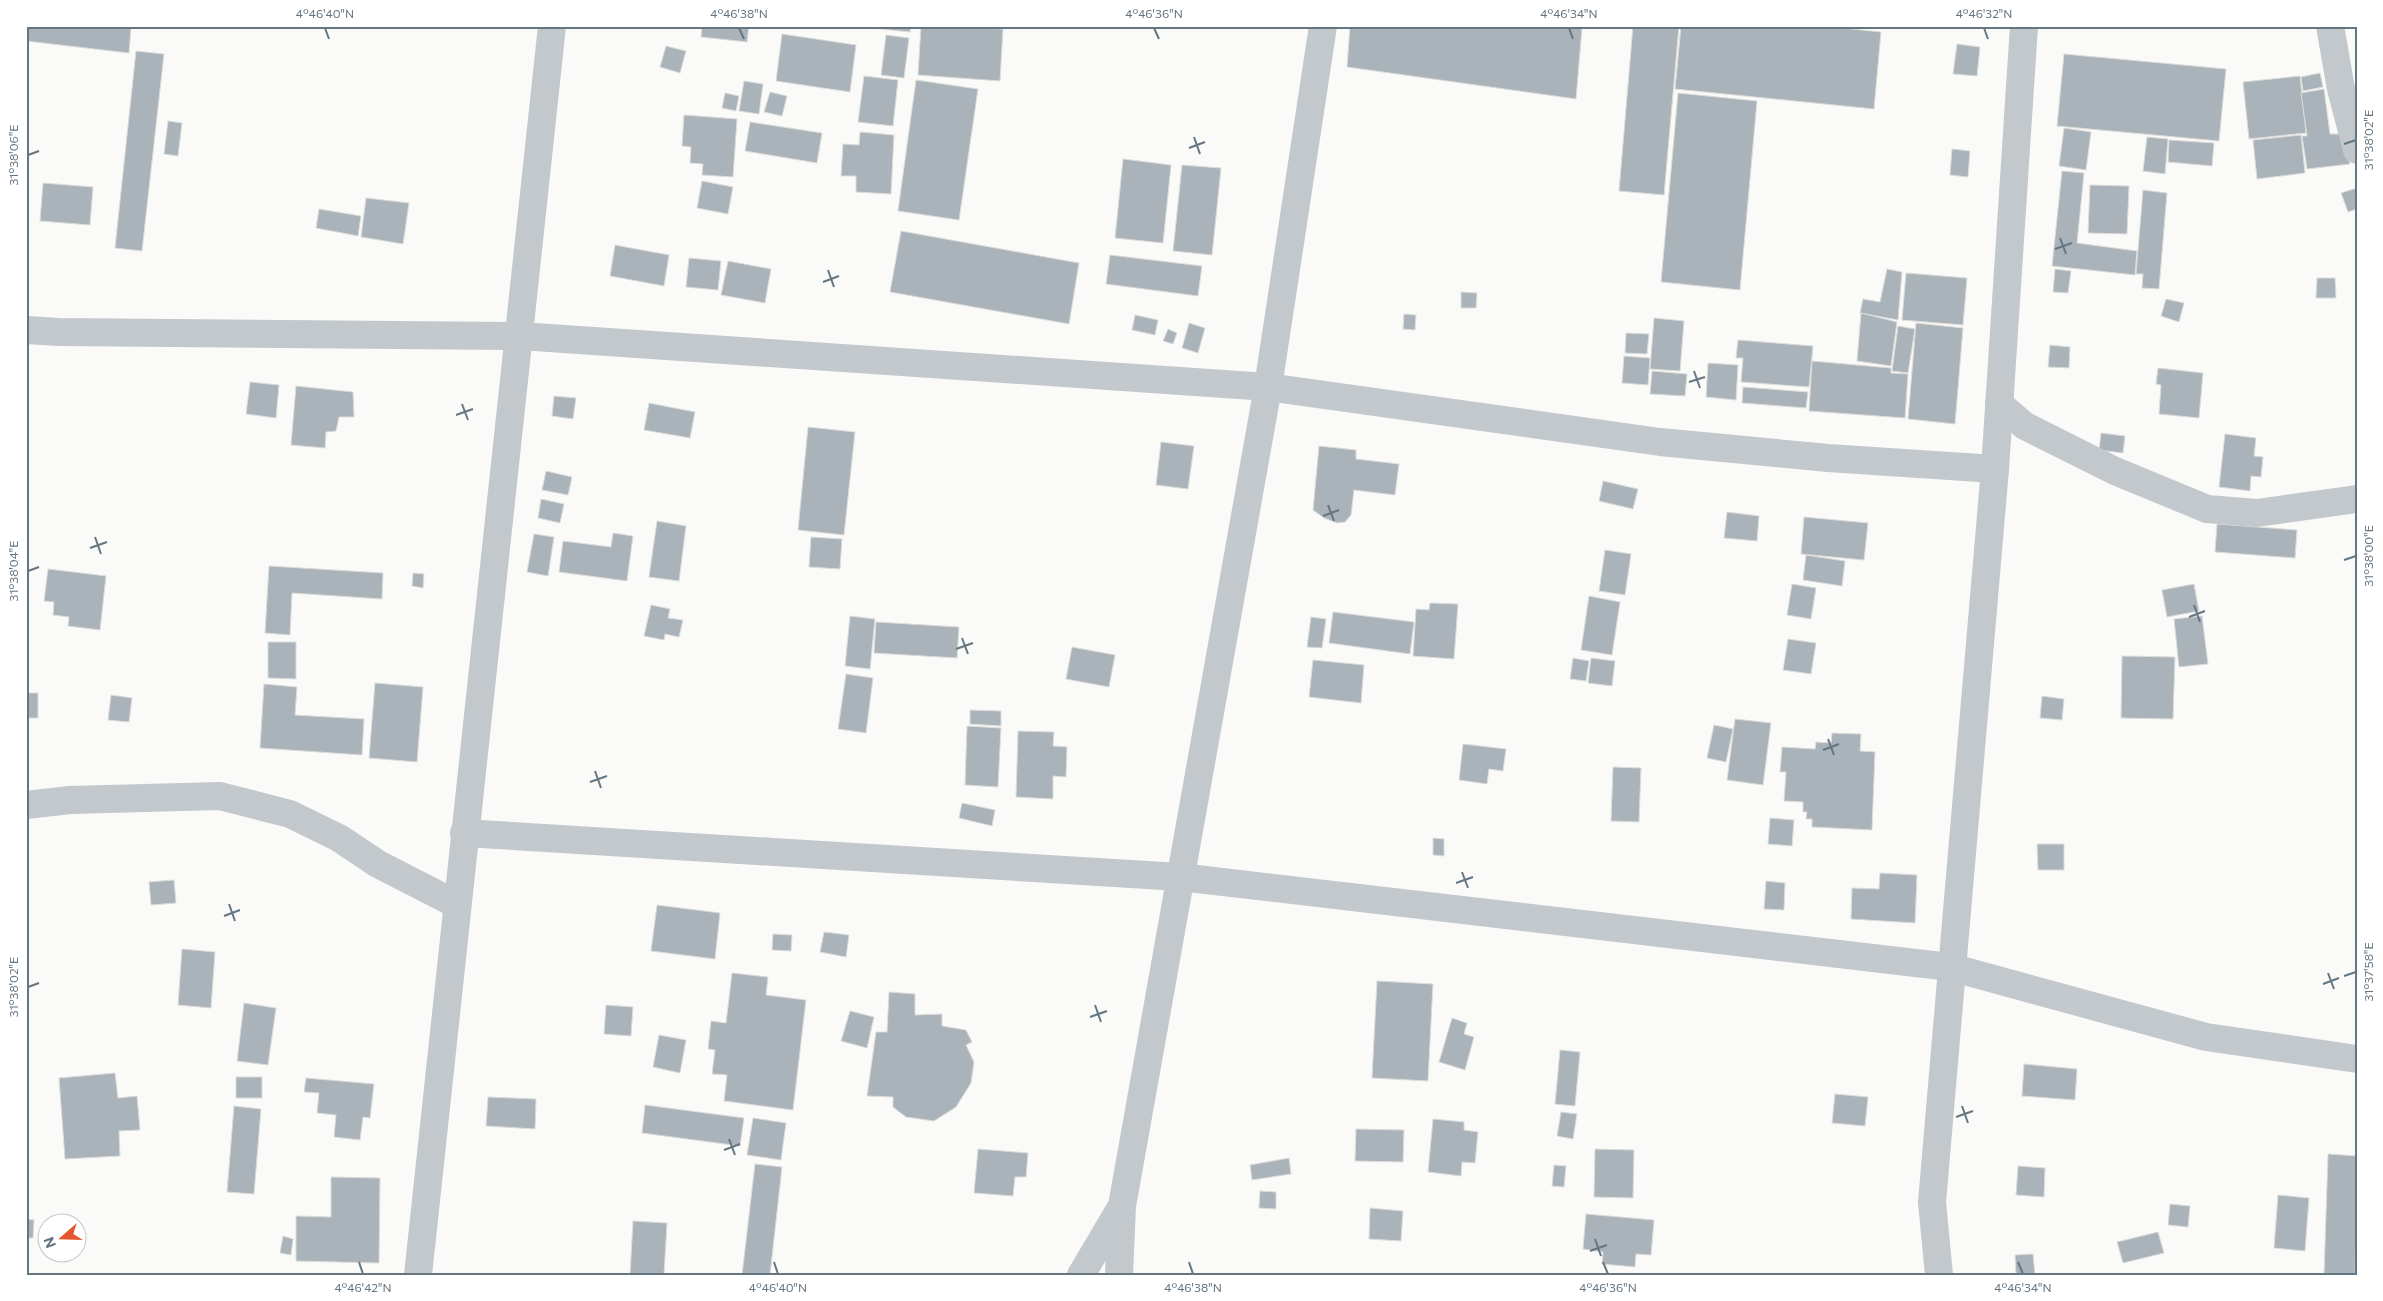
<svg xmlns="http://www.w3.org/2000/svg" width="2383" height="1301" viewBox="0 0 2383 1301" font-family="Commissioner,sans-serif">
	<style>
		.building { fill: #aab3b9; stroke: #dcdcda }
		.lines { fill: none; stroke-linecap: round; stroke-linejoin: round }
		.street { stroke: #c3c8cc; stroke-width: 28 }
		.ticks { fill: none; stroke: #657683; stroke-width: 2 }
		.neatline { fill: none; stroke: #657683; stroke-width: 2 }
		.ticks-label { font-size: 12px; text-anchor: middle; fill: #657683 }
	</style>
	<rect width="100%" height="100%" fill="#fafaf8"/>
	<!-- building -->
	<g class="building">
		<path d="M26 26 131 28 129 53 26 41Z"/>
		<path d="M702 26H749L747 42 701 37Z"/>
		<path d="M852 26H911L910 32Z"/>
		<path d="M921 26 1003 29 1000 81 918 75Z"/>
		<path d="M1350 26H1573L1582 28 1576 99 1347 67Z"/>
		<path d="M1633 26H1679L1664 195 1619 191Z"/>
		<path d="M1681 26H1824L1881 32 1874 109 1675 89Z"/>
		<path d="M2065 26H2091V28Z"/>
		<path d="M782 34 856 45 850 92 776 81Z"/>
		<path d="M886 35 909 38 904 78 881 75Z"/>
		<path d="M1957 44 1980 47 1977 76 1953 74Z"/>
		<path d="M666 46 686 51 680 73 660 67Z"/>
		<path d="M136 51 164 54 142 251 115 248Z"/>
		<path d="M2064 54 2226 69 2219 141 2057 126Z"/>
		<path d="M2320 73 2323 87 2303 91 2301 77Z"/>
		<path d="M864 76 898 80 893 126 858 122Z"/>
		<path d="M2300 76 2306 133 2249 139 2243 82Z"/>
		<path d="M916 80 978 89 959 220 898 211Z"/>
		<path d="M744 81 763 84 759 114 739 111Z"/>
		<path d="M2324 89 2330 134H2343L2350 164 2307 169 2302 136H2307L2301 93Z"/>
		<path d="M770 92 787 96 782 116 764 112Z"/>
		<path d="M725 93 739 96 736 111 722 108Z"/>
		<path d="M1678 93 1757 101 1740 290 1661 282Z"/>
		<path d="M684 115 737 119 733 177 702 175 703 164 690 163 691 147 682 146Z"/>
		<path d="M168 121 182 123 178 156 164 154Z"/>
		<path d="M750 122 822 133 817 163 745 151Z"/>
		<path d="M2064 128 2091 132 2086 170 2059 166Z"/>
		<path d="M860 132 894 135 891 194 856 192V176H841L843 144 859 145Z"/>
		<path d="M2301 135 2305 173 2257 179 2253 140Z"/>
		<path d="M2147 137 2168 139 2165 174 2143 171Z"/>
		<path d="M2169 140 2214 143 2212 166 2168 162Z"/>
		<path d="M1952 149 1970 151 1968 177 1950 175Z"/>
		<path d="M1123 159 1171 165 1163 243 1115 238Z"/>
		<path d="M1182 165 1221 168 1212 255 1173 251Z"/>
		<path d="M2062 171 2084 173 2077 243 2137 251 2135 275 2052 266Z"/>
		<path d="M702 181 733 187 728 214 697 208Z"/>
		<path d="M43 183 93 187 90 225 40 221Z"/>
		<path d="M2090 185 2129 186 2127 234 2088 233Z"/>
		<path d="M2357 188V209L2348 212 2341 193Z"/>
		<path d="M2143 190 2167 193 2159 289 2142 288 2143 274H2136Z"/>
		<path d="M366 198 409 203 403 244 361 237Z"/>
		<path d="M319 209 361 216 358 236 316 228Z"/>
		<path d="M901 231 1079 263 1069 324 890 292Z"/>
		<path d="M615 245 669 255 664 286 610 276Z"/>
		<path d="M1110 255 1202 266 1198 296 1106 284Z"/>
		<path d="M689 258 721 261 718 290 686 287Z"/>
		<path d="M728 261 771 269 765 303 721 295Z"/>
		<path d="M1887 269 1902 272 1898 320 1860 313 1863 299 1880 302Z"/>
		<path d="M2055 269 2071 271 2068 293 2053 292Z"/>
		<path d="M1906 273 1967 278 1963 325 1902 320Z"/>
		<path d="M2317 278H2335L2336 298H2316Z"/>
		<path d="M1461 292 1477 293 1476 308H1461Z"/>
		<path d="M2166 299 2184 303 2179 322 2161 316Z"/>
		<path d="M1861 313 1897 322 1891 366 1857 361Z"/>
		<path d="M1404 314 1416 315 1415 330 1403 329Z"/>
		<path d="M1135 315 1158 320 1155 335 1132 330Z"/>
		<path d="M1654 318 1684 321 1680 371 1650 369Z"/>
		<path d="M1189 323 1205 328 1198 353 1182 348Z"/>
		<path d="M1916 323 1963 328 1955 424 1908 419Z"/>
		<path d="M1898 326 1915 329 1908 373 1892 371Z"/>
		<path d="M1168 329 1177 333 1173 344 1163 341Z"/>
		<path d="M1626 333 1649 334 1647 354 1625 353Z"/>
		<path d="M1738 340 1813 346 1809 387 1741 382 1743 358H1736Z"/>
		<path d="M2050 345 2070 347 2069 368 2048 367Z"/>
		<path d="M1624 356 1650 358 1648 385 1622 383Z"/>
		<path d="M1812 361 1891 368V373L1908 374 1905 418 1809 411Z"/>
		<path d="M1708 363 1738 365 1736 400 1706 397Z"/>
		<path d="M2158 368 2203 373 2199 418 2159 414 2161 385 2156 384Z"/>
		<path d="M1652 371 1687 374 1685 396 1650 394Z"/>
		<path d="M250 382 279 385 276 418 246 414Z"/>
		<path d="M296 386 353 392 354 417H339L336 431 326 432 325 448 291 445Z"/>
		<path d="M1743 387 1808 392 1806 408 1742 403Z"/>
		<path d="M554 396 576 398 573 419 552 416Z"/>
		<path d="M649 403 695 412 690 438 644 430Z"/>
		<path d="M808 427 855 432 844 535 798 530Z"/>
		<path d="M2101 433 2125 436 2123 453 2099 450Z"/>
		<path d="M2225 434 2256 438 2254 456 2263 457 2261 477 2251 476 2250 491 2219 487Z"/>
		<path d="M1161 442 1194 446 1188 489 1156 485Z"/>
		<path d="M1319 446 1356 450V459L1399 464 1395 495 1354 490 1351 515 1345 522 1337 523 1324 518 1313 510Z"/>
		<path d="M546 471 572 477 568 495 542 490Z"/>
		<path d="M1603 481 1638 489 1633 509 1599 501Z"/>
		<path d="M541 499 564 504 560 523 538 518Z"/>
		<path d="M1727 512 1759 516 1757 541 1724 538Z"/>
		<path d="M1804 517 1868 523 1864 560 1801 554Z"/>
		<path d="M657 521 686 526 679 581 649 577Z"/>
		<path d="M2217 524 2297 530 2295 558 2215 552Z"/>
		<path d="M613 533 633 536 627 581 559 572 563 541 611 547Z"/>
		<path d="M534 534 554 537 548 576 527 572Z"/>
		<path d="M811 537 842 539 840 569 809 567Z"/>
		<path d="M1605 550 1631 554 1625 595 1599 591Z"/>
		<path d="M1806 555 1845 561 1842 586 1803 580Z"/>
		<path d="M269 566 383 573 382 599 292 593 290 635 265 633Z"/>
		<path d="M48 569 106 576 100 630 68 626 69 617 53 615 54 602 44 601Z"/>
		<path d="M413 573 424 574 423 588 412 586Z"/>
		<path d="M1792 584 1816 588 1811 619 1787 615Z"/>
		<path d="M2194 584 2199 611 2167 617 2162 590Z"/>
		<path d="M1589 596 1620 602 1612 655 1581 650Z"/>
		<path d="M1430 603 1458 604 1454 659 1413 656 1416 609 1429 610Z"/>
		<path d="M651 605 670 609 668 618 683 620 679 637 665 634 664 640 644 636Z"/>
		<path d="M1333 612 1414 622 1410 654 1329 643Z"/>
		<path d="M850 616 875 619 870 669 845 666Z"/>
		<path d="M2202 616 2208 664 2179 667 2174 619Z"/>
		<path d="M1311 617 1326 619 1322 648 1307 647Z"/>
		<path d="M876 622 959 627 957 658 874 653Z"/>
		<path d="M1788 639 1816 643 1811 674 1783 670Z"/>
		<path d="M268 642H296V679L268 678Z"/>
		<path d="M1072 647 1115 655 1109 687 1066 679Z"/>
		<path d="M2122 656 2175 657 2173 719 2121 718Z"/>
		<path d="M1573 658 1589 661 1586 681 1570 679Z"/>
		<path d="M1591 658 1615 661 1612 686 1588 683Z"/>
		<path d="M1313 660 1364 665 1361 703 1309 697Z"/>
		<path d="M846 674 873 678 866 733 838 729Z"/>
		<path d="M375 683 423 687 417 762 369 758Z"/>
		<path d="M264 684 297 687 295 715 364 719 362 755 260 748Z"/>
		<rect x="26" y="693" width="12" height="25"/>
		<path d="M111 695 132 698 129 722 108 720Z"/>
		<path d="M2042 696 2064 699 2062 720 2040 718Z"/>
		<path d="M970 710 1001 711V726L970 724Z"/>
		<path d="M1735 719 1771 723 1763 785 1727 780Z"/>
		<path d="M1714 725 1733 729 1726 762 1707 758Z"/>
		<path d="M967 726 1001 728 998 787 965 785Z"/>
		<path d="M1018 731 1054 732 1053 746 1067 747 1066 777 1053 776V799L1016 797Z"/>
		<path d="M1832 733 1861 734 1860 751 1875 752 1872 830 1812 827V819H1806L1807 812H1803V802L1784 801 1786 772H1780L1782 747 1815 749 1816 742 1831 743Z"/>
		<path d="M1463 744 1506 749 1503 771 1489 769 1487 784 1459 780Z"/>
		<path d="M1613 767 1641 768 1639 822 1611 821Z"/>
		<path d="M962 803 995 810 992 826 959 818Z"/>
		<path d="M1770 818 1794 820 1792 846 1768 844Z"/>
		<path d="M1433 838 1444 839V856L1433 855Z"/>
		<path d="M2037 844H2064V870H2038Z"/>
		<path d="M1880 873 1917 875 1915 923 1851 919 1852 888 1879 889Z"/>
		<path d="M174 880 176 903 151 905 149 882Z"/>
		<path d="M1766 881 1785 883 1784 910 1764 909Z"/>
		<path d="M657 905 720 913 715 959 651 951Z"/>
		<path d="M824 932 849 935 846 957 820 952Z"/>
		<path d="M773 934 792 935 791 951 772 950Z"/>
		<path d="M182 949 215 952 211 1008 178 1005Z"/>
		<path d="M732 973 768 977 766 995 806 1000 793 1110 724 1101 727 1075 712 1074 715 1050 708 1049 711 1021 726 1023Z"/>
		<path d="M1377 981 1433 984 1428 1081 1372 1078Z"/>
		<path d="M889 992 915 994V1015L942 1014V1026L966 1030 972 1042 966 1045 974 1062 971 1083 956 1107 934 1121 906 1117 893 1107V1097L867 1096 876 1032H887Z"/>
		<path d="M244 1003 276 1008 268 1065 237 1061Z"/>
		<path d="M606 1005 633 1007 631 1036 604 1034Z"/>
		<path d="M850 1011 874 1017 867 1048 841 1041Z"/>
		<path d="M1452 1018 1467 1023 1464 1034 1474 1037 1465 1070 1439 1062Z"/>
		<path d="M659 1035 686 1040 680 1073 653 1067Z"/>
		<path d="M1560 1050 1580 1052 1575 1106 1555 1104Z"/>
		<path d="M2024 1064 2077 1069 2075 1100 2022 1096Z"/>
		<path d="M115 1073 118 1098 137 1096 140 1130 119 1131 120 1156 65 1159 59 1078Z"/>
		<rect x="236" y="1077" width="26" height="21"/>
		<path d="M306 1078 374 1084 370 1118 363 1117 360 1140 334 1137 336 1115 317 1113 319 1093 304 1092Z"/>
		<path d="M1835 1094 1868 1097 1865 1126 1832 1123Z"/>
		<path d="M488 1097 536 1099 535 1129 486 1126Z"/>
		<path d="M645 1105 744 1118 740 1146 642 1133Z"/>
		<path d="M234 1106 261 1109 254 1194 227 1192Z"/>
		<path d="M1561 1112 1577 1114 1573 1139 1557 1136Z"/>
		<path d="M753 1118 786 1123 781 1160 747 1155Z"/>
		<path d="M1433 1119 1464 1122V1130L1478 1132 1475 1163 1462 1162 1461 1176 1428 1172Z"/>
		<path d="M1356 1129 1404 1130 1403 1162 1355 1161Z"/>
		<path d="M978 1149 1028 1153 1026 1177H1015L1013 1196 974 1193Z"/>
		<path d="M1595 1149 1634 1150 1633 1198 1594 1197Z"/>
		<path d="M2328 1154 2357 1156 2355 1275H2324Z"/>
		<path d="M1289 1158 1291 1174 1252 1180 1250 1165Z"/>
		<path d="M755 1164 782 1167 770 1275H742Z"/>
		<path d="M1554 1165 1566 1166 1564 1187 1552 1186Z"/>
		<path d="M2018 1166 2045 1168 2044 1197 2016 1195Z"/>
		<path d="M331 1177 380 1178 379 1263 296 1261V1216L331 1217Z"/>
		<path d="M1260 1191 1276 1192V1209L1259 1208Z"/>
		<path d="M2278 1195 2309 1198 2305 1251 2274 1248Z"/>
		<path d="M2170 1204 2190 1206 2188 1227 2168 1225Z"/>
		<path d="M1370 1208 1403 1211 1401 1241 1369 1239Z"/>
		<path d="M1586 1214 1654 1220 1651 1255 1636 1254 1635 1267 1602 1264 1603 1252 1583 1249Z"/>
		<path d="M26 1219 34 1220 33 1238H26Z"/>
		<path d="M633 1221 667 1223 664 1275H630Z"/>
		<path d="M2158 1232 2164 1253 2123 1263 2117 1242Z"/>
		<path d="M283 1236 293 1239 291 1255 280 1253Z"/>
		<path d="M2033 1254 2035 1275H2016L2015 1255Z"/>
	</g>
	<g class="lines">
		<!-- street -->
		<g class="street">
			<path d="M2330 26 2341 89 2357 150"/>
			<path d="M26 330 59 332 520 336 1268 387 1660 442 1828 458 1995 469"/>
			<path d="M1999 404 2025 426 2115 471 2207 509 2257 513 2357 499"/>
			<path d="M26 805 70 800 220 796 290 814 339 838 378 864 456 904"/>
			<path d="M464 833 1180 877 1950 967 2206 1037 2357 1059"/>
			<path d="M418 1275 552 26"/>
			<path d="M1081 1275 1120 1209"/>
			<path d="M1119 1275 1122 1206 1268 387 1323 26"/>
			<path d="M1939 1275 1932 1202 1995 469 2024 26"/>
		</g>
	</g>
	<!-- ticks -->
	<path class="ticks" d="M325 28 329 39M739 28 744 39M1154 28 1159 39M1569 28 1573 39M1984 28 1988 39M1194 137 1200 154M2344 144 2356 140M1189 148 1205 142M28 155 39 151M2060 238 2066 254M2055 249 2072 243M828 270 834 287M823 282 839 276M1694 371 1700 388M1689 382 1705 377M462 404 468 420M456 415 473 409M1328 505 1334 521M1323 516 1339 510M95 537 101 554M90 548 107 542M2344 560 2356 556M28 571 39 567M2194 605 2200 622M2189 617 2205 611M962 638 968 654M956 649 973 643M1828 739 1834 755M1823 750 1839 744M595 771 601 788M590 782 607 776M1462 872 1468 888M1456 883 1473 877M229 904 235 921M224 916 240 910M2328 973 2334 989M2344 976 2356 972M2323 984 2339 978M28 987 39 983M1095 1005 1101 1022M1090 1017 1107 1011M1962 1106 1968 1123M1956 1117 1973 1111M729 1139 735 1155M724 1150 740 1144M1595 1239 1601 1256M1590 1251 1607 1245M359 1262 363 1274M774 1262 778 1274M1189 1262 1193 1274M1603 1262 1608 1274M2018 1262 2023 1274"/>
	<!-- border -->
	<rect width="2383" height="1301" fill="none" stroke="#ffffff" stroke-width="55"/>
	<!-- north arrow -->
	<g transform="translate(62 1238) rotate(250)"><circle r="24" fill="#ffffff" stroke="#c1c8cd"/>
	<path d="M0-4L9 19L0 12L-9 19Z" fill="#e4572e"/>
	<text y="-8" font-size="14" font-weight="bold" text-anchor="middle" fill="#657683">N</text>
	</g>
	<rect x="28" y="28" width="2328" height="1246" class="neatline"/>
	<g class="ticks-label">
		<text x="325" y="18">4°46'40"N</text>
		<text x="739" y="18">4°46'38"N</text>
		<text x="1154" y="18">4°46'36"N</text>
		<text x="1569" y="18">4°46'34"N</text>
		<text x="1984" y="18">4°46'32"N</text>
		<text transform="translate(2369 140) rotate(-90)" y="4">31°38'02"E</text>
		<text transform="translate(14 155) rotate(-90)" y="4">31°38'06"E</text>
		<text transform="translate(2369 556) rotate(-90)" y="4">31°38'00"E</text>
		<text transform="translate(14 571) rotate(-90)" y="4">31°38'04"E</text>
		<text transform="translate(2369 972) rotate(-90)" y="4">31°37'58"E</text>
		<text transform="translate(14 987) rotate(-90)" y="4">31°38'02"E</text>
		<text x="363" y="1292">4°46'42"N</text>
		<text x="778" y="1292">4°46'40"N</text>
		<text x="1193" y="1292">4°46'38"N</text>
		<text x="1608" y="1292">4°46'36"N</text>
		<text x="2023" y="1292">4°46'34"N</text>
	</g>
</svg>
